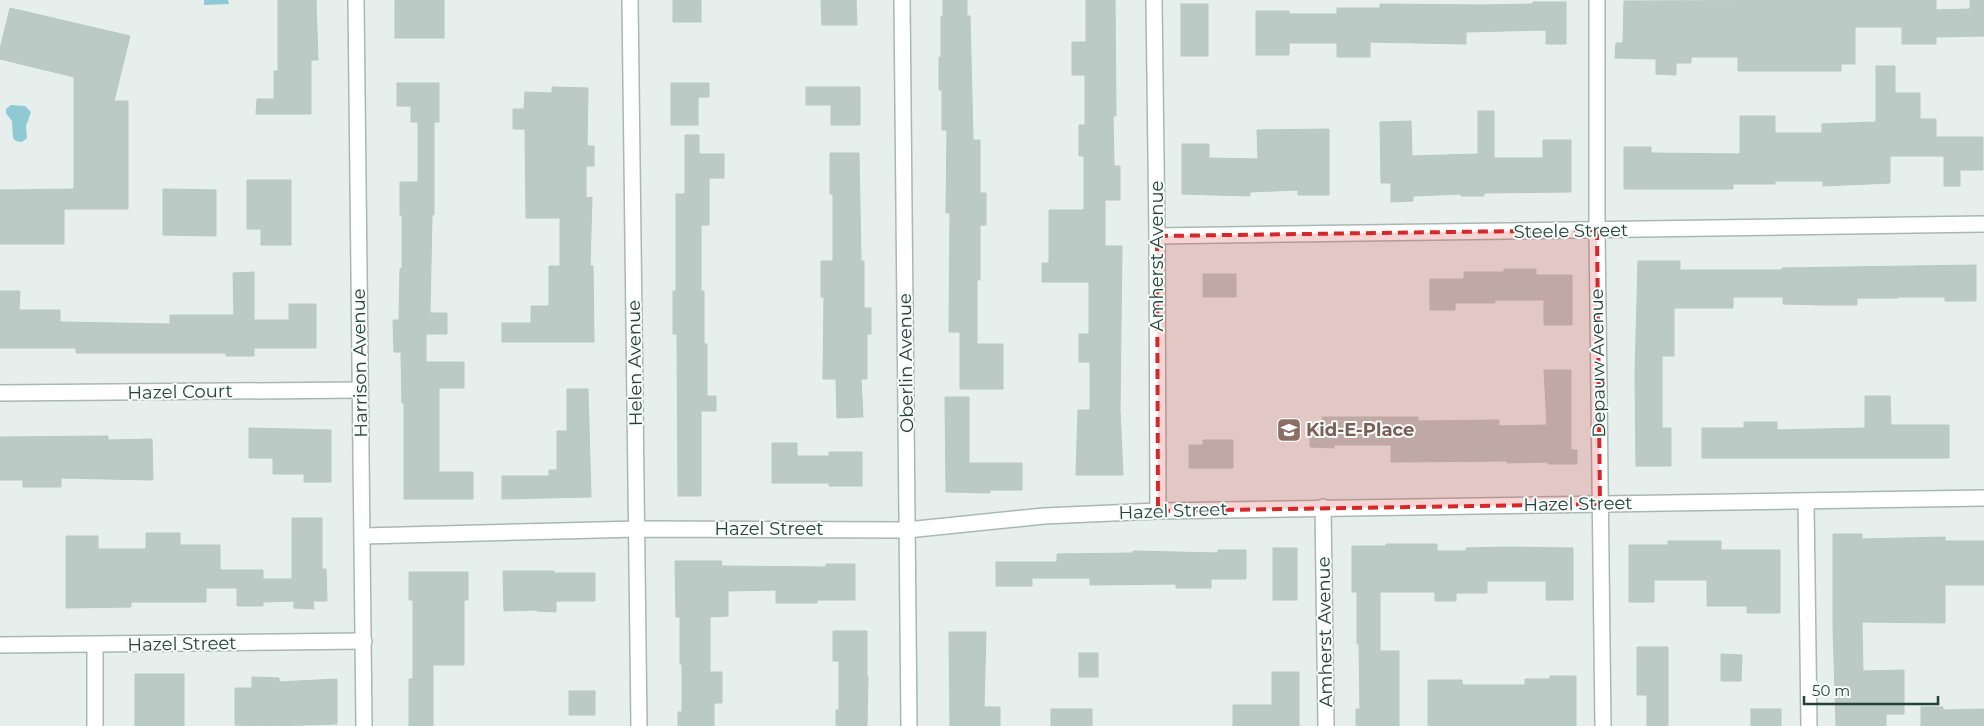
<svg xmlns="http://www.w3.org/2000/svg" width="1984" height="726" viewBox="0 0 1984 726" font-family="Montserrat,sans-serif">
	<style>
		.water { fill: #8ec9d4 }
		.building { fill: #bbcac4; stroke: #b8c9c2 }
		.lines { fill: none; stroke-linecap: round; stroke-linejoin: round }
		.minor-casing { stroke: #a8b8b2; stroke-width: 18 }
		.minor { stroke: #fff; stroke-width: 15 }
		.marked { fill: #d62828; fill-opacity: 0.2; stroke: #d62828; stroke-width: 4; stroke-dasharray: 10 6; stroke-linejoin: round }
		.labels { text-anchor: middle; stroke-width: 4; stroke-linejoin: round; paint-order: stroke }
		.street-label { font-size: 18px; fill: #24423a; stroke: #f7fbf9 }
		.education-label { font-size: 18px; font-weight: bold; fill: #785e54; stroke: #f7fbf9; text-anchor: start }
	</style>
	<rect width="100%" height="100%" fill="#e6efeb"/>
	<!-- water -->
	<g class="water">
		<path d="M204 0H228L229 4 204 5Z"/>
		<path d="M11 105 25 106 31 112 26 126 27 138 22 142 16 141 13 138 12 121 6 113V109Z"/>
	</g>
	<!-- building -->
	<g class="building">
		<path d="M278 0H316L318 60H311V114H256L257 99H274V71H278Z"/>
		<rect x="395" y="0" width="49" height="38"/>
		<rect x="673" y="0" width="28" height="22"/>
		<path d="M821 0H856L857 25H822Z"/>
		<path d="M943 0H967V16H970L973 140H980V193H986V225H980V280H977V344H1003V389H960V332H949L950 213H946L947 130H942V90H939V57H941V16H943Z"/>
		<path d="M1086 0H1115L1116 116H1113L1114 166H1120V200H1105V246H1122L1120 410 1123 475H1076L1078 410H1090V362H1079V334H1089V282H1042V263H1049V210H1084V156H1079V125H1085V75H1072V42H1086Z"/>
		<path d="M1936 0V10L1970 9V0H1984V36L1936 37V44H1902V27H1855V64H1841V71H1738V57H1691V63H1676V75L1656 74V59L1615 58 1616 43H1623L1624 1Z"/>
		<path d="M1533 2H1566V44H1546V30L1466 32V44L1370 42V57H1337V43H1289V55H1256V11H1289V14H1337V8H1380V4L1481 5 1533 4Z"/>
		<rect x="1181" y="4" width="27" height="52"/>
		<path d="M10 8 130 36 114 101H128V209H64V244H0V190L74 189V77L0 59V49Z"/>
		<path d="M1876 66H1895V93H1920V119H1936V137H1983V170H1960V186H1944V156H1890V183L1823 186V181H1775V184H1733V189H1624V147H1651V153L1740 154V116H1775V133H1822V124L1876 122Z"/>
		<path d="M397 83H439V122H434V215H432L430 313H447V334H426V362H464V388H439V472H473V499H404V403H402L401 352H394L393 320H399L400 269H402V215H400V182H418V122H411V106H397Z"/>
		<path d="M671 83H709V97H698V125H671Z"/>
		<path d="M552 87 588 88 587 146H594V166H586V198L592 197 590 266H593L594 342H502V323H531V306H549V266H560V218H526L525 129H513V109H524L525 92 552 93Z"/>
		<path d="M806 87H860V125H831V105H806Z"/>
		<path d="M1478 111H1494V158H1543V140H1571V192L1484 193V196H1461V194L1413 196V201L1391 202V183H1381L1380 122 1411 121 1412 156 1478 154Z"/>
		<path d="M1329 129V195H1298V190L1250 192V196L1182 194V144H1209V158L1258 159 1257 130Z"/>
		<path d="M685 135H699V154H724V178H709V225H701V291H704V344H707V396H716V411H701V496H678L677 334H673V291H676V194H685Z"/>
		<path d="M830 153H859L861 261H864V308H871V334H867V379H861L863 417 837 418 836 379H823L824 297H821V261H833V194H830Z"/>
		<path d="M247 180H291V245H261V229H247Z"/>
		<path d="M163 189 216 190V236L163 235Z"/>
		<path d="M1638 261H1680V270H1782V268L1976 265V301H1945V297H1898V298H1857V305H1824L1783 304V297H1733V308H1674V356H1662V428H1671V466H1636L1635 375Z"/>
		<path d="M1504 269H1536V275H1572V325H1544V300H1495V303H1455V310H1430V279H1464V272H1504Z"/>
		<path d="M254 272V320H289V304H316V348H254V356H226V353H76V348H0V291H20L19 310H60V322L170 324V315H234L233 273Z"/>
		<rect x="1203" y="274" width="33" height="23"/>
		<path d="M1544 370H1571V450H1577V464H1548V462L1507 463V461L1391 462V445H1334V448L1310 447V430H1322V417H1418V421L1499 420V426L1547 425Z"/>
		<path d="M567 389H588L591 497 502 499V476H549V470H557V431H567Z"/>
		<path d="M1865 396H1890L1891 425H1949V458H1702V428H1744V422H1777V430L1865 428Z"/>
		<path d="M945 397H969V463H1022V490H990V493L946 492Z"/>
		<path d="M249 428 331 430V482H304V474H273V458H249Z"/>
		<path d="M108 436V440L152 439 153 480 61 478V487H23V480H0V437Z"/>
		<path d="M1203 440H1233V468H1189V445H1203Z"/>
		<path d="M772 443H797V456H829V452H862V486H829V483H772Z"/>
		<path d="M292 518H322V569H326L327 601H313L314 609 294 608V601L263 602V606H237V588H206V602H131V607L66 608V536H98V549H146V533H180V545H220V570H263V579H292Z"/>
		<path d="M1833 534H1862V539L1945 537V541H1984V585H1945V623L1862 622 1863 671 1904 670V714H1886V726H1836L1833 628Z"/>
		<path d="M1668 541H1721V550H1780V613H1747V606H1707V580H1654V602H1629V545H1668Z"/>
		<path d="M1386 544H1437V551H1466V548L1507 547 1573 548V600H1546V581H1487V593H1456V601H1435V592H1380V651H1399V726H1356V709H1360L1359 644H1357V592H1352V546H1386Z"/>
		<rect x="1273" y="548" width="24" height="52"/>
		<path d="M1218 550H1246V579H1211V588H1176V584L1090 585V578H1032V586H996V562H1057V554L1133 553V551L1218 553Z"/>
		<path d="M675 561H722L721 566 826 567V564H855V600H817V603H776V590L728 591V616L710 617V672H722V703H714V726H678V712H682V664H680V617H676Z"/>
		<path d="M503 571H554V573H595V601H556V612L537 611V610L504 611Z"/>
		<path d="M409 572H468V600H464V665H433V726H409V679H413V600H409Z"/>
		<path d="M833 631H867V677H868L867 726H836V710H839V661H833Z"/>
		<path d="M949 632H986L984 707H1000V726H950Z"/>
		<path d="M1637 647H1668V726H1647V695H1637Z"/>
		<rect x="1079" y="653" width="19" height="24"/>
		<path d="M1721 654 1742 655 1741 681H1721Z"/>
		<path d="M1272 672H1299V726H1233V705H1272Z"/>
		<rect x="135" y="674" width="49" height="52"/>
		<path d="M1550 676H1576V726H1428V680H1462V685H1525V679H1550Z"/>
		<path d="M252 677 279 678V682L337 679V724L272 726 235 725V688H252Z"/>
		<rect x="569" y="691" width="26" height="24"/>
		<path d="M1921 707H1943V710L1984 709V726H1921Z"/>
		<rect x="1051" y="709" width="41" height="17"/>
		<rect x="1751" y="709" width="30" height="17"/>
	</g>
	<g class="lines">
		<defs>
			<g id="minor">
				<path d="M356 0 364 726"/>
				<path d="M630 0 639 726"/>
				<path d="M902 0 909 726"/>
				<path d="M1154 0 1157 236 1158 511"/>
				<path d="M1597 0V230L1603 726"/>
				<path d="M1157 236 1984 224"/>
				<path d="M0 393 359 390"/>
				<path d="M1806 501 1809 726"/>
				<path d="M1323 507 1326 726"/>
				<path d="M363 536 638 529 907 530 1044 516 1158 511 1984 498"/>
				<path d="M0 645 364 641"/>
				<path d="M95 726V645"/>
			</g>
		</defs>
		<!-- minor casing -->
		<use href="#minor" class="minor-casing"/>
		<!-- minor -->
		<use href="#minor" class="minor"/>
	</g>
	<!-- marked area -->
	<path class="marked" d="M1597 230 1600 504 1158 511 1157 236Z"/>
	<!-- icons -->
	<defs>
		<symbol id="school-square" viewBox="-11 -11 22 22"><rect x="-9" y="-9" width="18" height="18" rx="4" fill="#8d6e63" stroke="#f7fbf9"/><path d="M0-5L7-2L0 1L-7-2ZM-4 1L0 2.5L4 1V4Q0 6-4 4Z" fill="#fff"/></symbol>
	</defs>
	<g fill-rule="evenodd">
		<use href="#school-square" x="1275" y="416" width="28" height="28"/>
	</g>
	<g class="labels">
		<!-- street labels -->
		<g class="street-label">
			<text transform="translate(1571 231) rotate(-1)" y="6">Steele Street</text>
			<text transform="translate(1157 256) rotate(-90)" y="6">Amherst Avenue</text>
			<text transform="translate(360 363) rotate(-91)" y="6">Harrison Avenue</text>
			<text transform="translate(635 363) rotate(-91)" y="6">Helen Avenue</text>
			<text transform="translate(906 363) rotate(-91)" y="6">Oberlin Avenue</text>
			<text transform="translate(1598 363) rotate(-91)" y="6">Depauw Avenue</text>
			<text transform="translate(180 392) rotate(-1)" y="6">Hazel Court</text>
			<text transform="translate(1578 504) rotate(-1)" y="6">Hazel Street</text>
			<text transform="translate(1173 511) rotate(-2)" y="6">Hazel Street</text>
			<text x="769" y="535">Hazel Street</text>
			<text transform="translate(1325 632) rotate(-91)" y="6">Amherst Avenue</text>
			<text transform="translate(182 644) rotate(-1)" y="6">Hazel Street</text>
		</g>
		<!-- education labels -->
		<g class="education-label">
			<text x="1306" y="436">Kid-E-Place</text>
		</g>
	</g>
	<!-- scale -->
	<path d="M1804 696v8h134v-8" fill="none" stroke="#24423a" stroke-width="2.5"/>
	<text x="1812" y="696" font-size="15" fill="#24423a" stroke="#f7fbf9" stroke-width="4" paint-order="stroke">50 m</text>
</svg>
